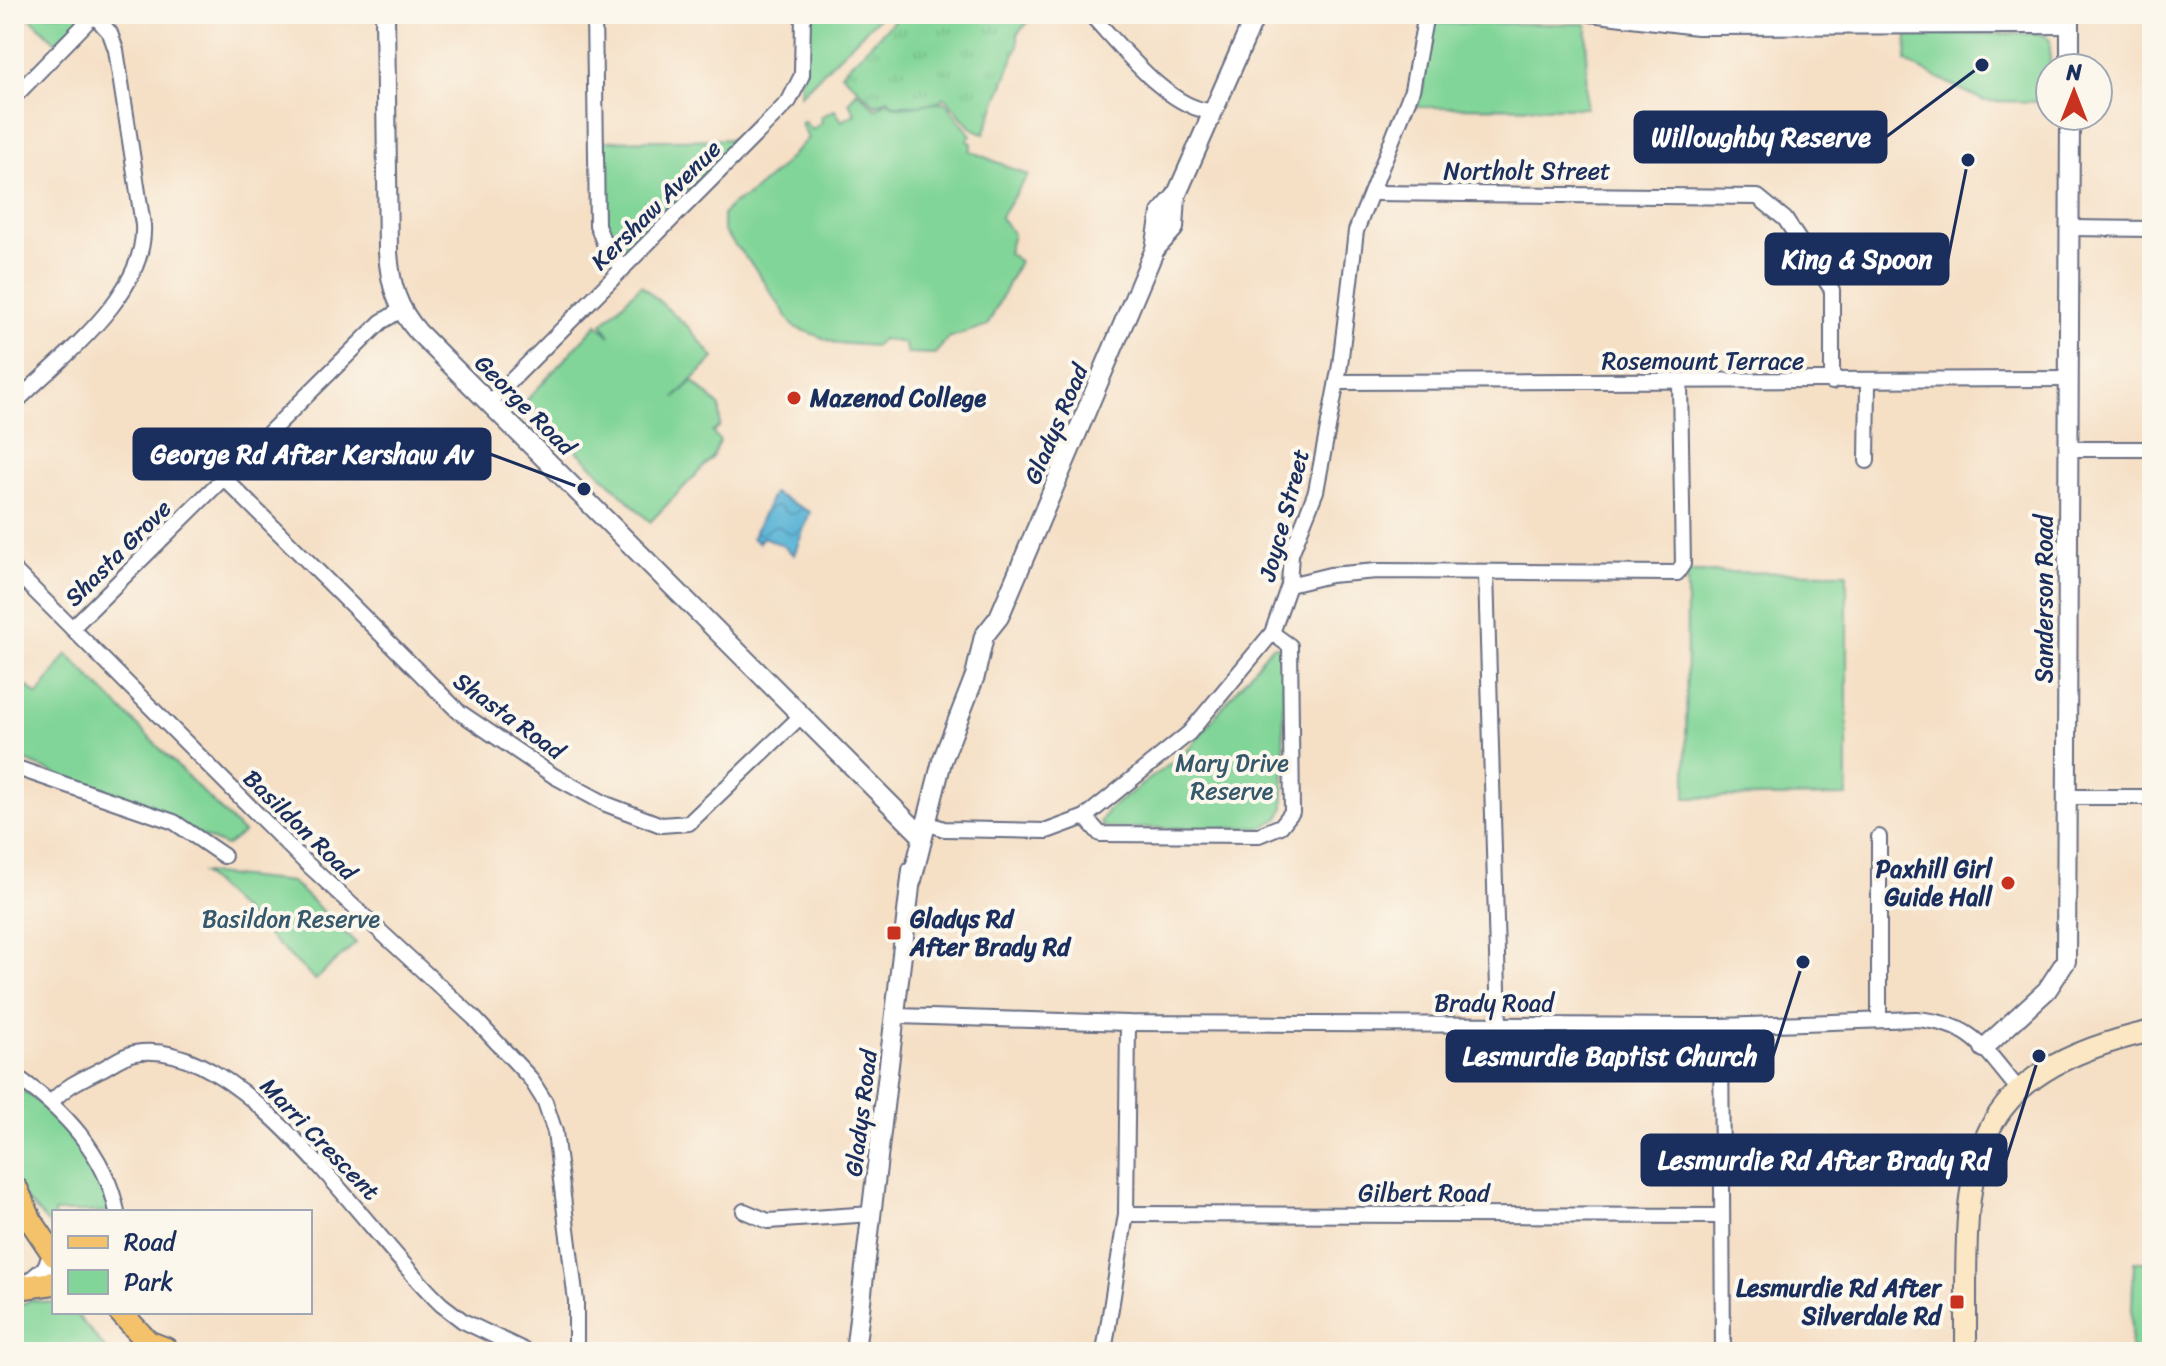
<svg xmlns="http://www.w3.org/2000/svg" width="2166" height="1366" viewBox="0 0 2166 1366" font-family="Sriracha,sans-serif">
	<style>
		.grass { fill: url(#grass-tufts); stroke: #4e827b; stroke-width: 2 }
		.green { fill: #82d598; stroke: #4e827b; stroke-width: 2 }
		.water { fill: url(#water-waves); stroke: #39709a; stroke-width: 2 }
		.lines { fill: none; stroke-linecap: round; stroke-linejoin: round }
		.minor-casing { stroke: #676d82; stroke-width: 18 }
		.tertiary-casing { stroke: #676d82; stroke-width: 22 }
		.secondary-casing { stroke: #676d82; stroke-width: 24 }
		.primary-casing { stroke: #676d82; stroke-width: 26 }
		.minor { stroke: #fff; stroke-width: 14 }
		.tertiary { stroke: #fff; stroke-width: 18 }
		.secondary { stroke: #fbe7c3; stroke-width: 20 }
		.primary { stroke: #f4c26a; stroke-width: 22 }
		.poi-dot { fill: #c8321e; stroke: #fbf7ec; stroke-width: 3 }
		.labels { text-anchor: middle; stroke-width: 8; stroke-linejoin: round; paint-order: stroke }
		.street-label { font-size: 24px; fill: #1b2f5e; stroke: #fbf7ec }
		.poi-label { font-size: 24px; font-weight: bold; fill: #1b2f5e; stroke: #fbf7ec; text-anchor: start }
		.park-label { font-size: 24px; fill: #35586c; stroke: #fbf7ec }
		.leader { fill: none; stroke: #1b2f5e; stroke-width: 3 }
		.callout-dot { fill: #1b2f5e; stroke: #fbf7ec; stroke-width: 3 }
		.callout { fill: #1b2f5e; stroke: #1b2f5e; stroke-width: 3 }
		.callout-label { font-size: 26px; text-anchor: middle; font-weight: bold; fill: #fff }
	</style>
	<defs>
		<pattern id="grass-tufts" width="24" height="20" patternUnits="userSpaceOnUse" patternTransform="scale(2)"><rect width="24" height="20" fill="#82d598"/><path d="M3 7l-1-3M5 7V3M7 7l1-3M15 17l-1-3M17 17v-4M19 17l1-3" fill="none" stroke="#70b785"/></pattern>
		<pattern id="water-waves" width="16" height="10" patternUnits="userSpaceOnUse" patternTransform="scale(2)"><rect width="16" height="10" fill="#57b2d5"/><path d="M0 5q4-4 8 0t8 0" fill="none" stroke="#4791b0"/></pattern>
	</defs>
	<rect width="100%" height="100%" fill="#fbf7ec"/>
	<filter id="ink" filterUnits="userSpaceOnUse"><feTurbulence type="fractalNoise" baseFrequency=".0125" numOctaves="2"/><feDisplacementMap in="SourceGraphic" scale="16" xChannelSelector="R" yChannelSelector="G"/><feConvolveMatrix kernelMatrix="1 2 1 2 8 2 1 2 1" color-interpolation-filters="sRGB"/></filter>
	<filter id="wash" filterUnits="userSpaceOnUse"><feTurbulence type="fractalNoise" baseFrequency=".006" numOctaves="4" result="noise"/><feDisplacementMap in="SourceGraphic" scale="32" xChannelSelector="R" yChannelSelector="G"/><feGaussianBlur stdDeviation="1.8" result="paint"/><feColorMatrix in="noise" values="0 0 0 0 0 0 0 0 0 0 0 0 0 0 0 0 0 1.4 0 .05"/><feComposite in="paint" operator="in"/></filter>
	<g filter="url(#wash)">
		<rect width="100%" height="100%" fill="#f5dfc5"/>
		<!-- grass -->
		<path class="grass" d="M901 14H1036L1018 33V46L984 134 970 127 945 97 932 105H893L888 99 876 105 841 73Z"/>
		<!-- green -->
		<g class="green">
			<path d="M26 14H86L56 42Z"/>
			<path d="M803 14H882L800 95Z"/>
			<path d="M1425 23 1587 24 1586 108 1417 107 1424 84Z"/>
			<path d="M1907 34H2043L2050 40V102L1984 101 1906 62Z"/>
			<path d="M857 91 876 109 886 102 898 107 945 102 971 135 967 141 972 143 970 151 1028 175 1000 217 1013 234 1008 253 1019 261 988 325 948 338 935 354 907 353 904 343 882 339 875 346 836 343 794 327 754 267 723 231V215L730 205 749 195 778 170 808 138 801 124 804 121 812 130 822 122 820 117 835 110 842 121 855 114 849 102Z"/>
			<path d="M739 139 631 247 617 251C594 232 600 170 599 141Z"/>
			<path d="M641 285 689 328 714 358 675 398 693 381 720 407V426L712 432 720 441 712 458 650 522 526 401 597 324 610 336 602 324Z"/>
			<path d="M1687 572 1847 573V796L1686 798Z"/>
			<path d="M1272 646H1279L1283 663 1284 808 1279 818 1262 828H1106L1100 823 1108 810 1187 751Z"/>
			<path d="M67 654 243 833 226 846 14 756V708L21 682 38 695Z"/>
			<path d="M202 873 292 882 356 943 315 980Z"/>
			<path d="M14 1082C61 1120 94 1151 110 1212H54V1229L14 1187Z"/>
			<path d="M2134 1262H2152V1352H2130Z"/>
			<path d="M31 1300 54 1303V1312L77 1315 108 1352H14V1308Z"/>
		</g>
		<!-- water -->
		<path class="water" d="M773 493 810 512 794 555 782 545 763 537 758 543 752 538Z"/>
	</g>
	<g filter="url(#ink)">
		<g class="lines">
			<defs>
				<g id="minor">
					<path d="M594 14 597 225 606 248 623 269"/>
					<path d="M1090 14C1119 44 1169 110 1212 111"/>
					<path d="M1590 14 1697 27 2071 26"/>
					<path d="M14 97 95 14"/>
					<path d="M1373 193 1758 197 1785 219 1832 290V382"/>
					<path d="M2070 228 2152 229"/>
					<path d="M1337 382 2069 379"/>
					<path d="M489 403 789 101 802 75 803 14"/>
					<path d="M14 404C60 358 147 295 143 225L116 50 110 33 94 15"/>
					<path d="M2069 449H2152"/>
					<path d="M1867 461 1868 383"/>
					<path d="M224 478 458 711 554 776 606 804 661 825 689 823 801 716"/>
					<path d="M14 570 303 860 474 1018 530 1078 545 1102 555 1132 576 1301V1352"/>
					<path d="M1486 572 1499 1025"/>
					<path d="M1289 585 1330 575 1377 571 1677 573 1683 564 1680 383"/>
					<path d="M72 628 381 322 401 310"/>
					<path d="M14 767 174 822 224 856"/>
					<path d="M2068 797H2152"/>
					<path d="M1085 817 1100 834 1259 835 1281 826 1292 812 1290 646 1272 633"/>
					<path d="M924 822 944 829 1047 831 1085 817 1189 733 1272 633 1289 585 1291 554 1316 491 1340 365 1356 231 1412 90 1426 14"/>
					<path d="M1879 837V1019"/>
					<path d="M897 1016 1128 1023 1721 1026 1916 1019C1975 1024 1983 1048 2019 1090"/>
					<path d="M1721 1026 1723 1352"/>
					<path d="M14 1075C61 1107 106 1153 117 1212"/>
					<path d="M52 1102C65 1086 84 1078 102 1069 113 1063 123 1055 135 1053 243 1034 371 1240 442 1305L463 1321 528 1352"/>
					<path d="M744 1211 768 1221 872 1214"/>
					<path d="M1126 1214 1722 1216"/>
					<path d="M1104 1352 1126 1214 1128 1023"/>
				</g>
				<g id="tertiary">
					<path d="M385 14 388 252C390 284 397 308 418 332L921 835"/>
					<path d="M2070 68V14"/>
					<path d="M1155 249 1174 228 1176 196"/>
					<path d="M912 880 942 761 975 676 984 636 999 617 1155 249 1161 213 1176 196 1256 14"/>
					<path d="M1984 1048 2047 990 2066 961 2070 116"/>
					<path d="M14 1296 46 1269 53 1254"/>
					<path d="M855 1352 912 870"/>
				</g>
				<path id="secondary" d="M1966 1352C1967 1178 1949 1076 2152 1031"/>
				<g id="primary">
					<path d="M17 1190 31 1221 54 1255"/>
					<path d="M25 1287 54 1283"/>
					<path d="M120 1312 148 1342 166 1349"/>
				</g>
			</defs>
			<!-- minor casing -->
			<use href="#minor" class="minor-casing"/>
			<!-- tertiary casing -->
			<use href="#tertiary" class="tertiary-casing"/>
			<!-- secondary casing -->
			<use href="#secondary" class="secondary-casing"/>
			<!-- primary casing -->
			<use href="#primary" class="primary-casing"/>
			<!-- minor -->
			<use href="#minor" class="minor"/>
			<!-- tertiary -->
			<use href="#tertiary" class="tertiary"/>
			<!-- secondary -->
			<use href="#secondary" class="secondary"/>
			<!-- primary -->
			<use href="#primary" class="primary"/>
		</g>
	</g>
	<!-- markers -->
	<g class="poi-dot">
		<circle cx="794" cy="398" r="8"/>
		<circle cx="2008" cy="883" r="8"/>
		<rect x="886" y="925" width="16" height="16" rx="4"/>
		<rect x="1949" y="1294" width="16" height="16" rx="4"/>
	</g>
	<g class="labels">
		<!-- street labels -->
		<g class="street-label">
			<text x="1527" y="179">Northolt Street</text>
			<text transform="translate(656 205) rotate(-45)" y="8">Kershaw Avenue</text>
			<text x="1703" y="369">Rosemount Terrace</text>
			<text transform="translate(525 405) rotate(45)" y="8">George Road</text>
			<text transform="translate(1056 424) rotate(-67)" y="8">Gladys Road</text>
			<text transform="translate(1284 515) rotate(-75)" y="8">Joyce Street</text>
			<text transform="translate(118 553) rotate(-45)" y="8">Shasta Grove</text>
			<text transform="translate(2044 599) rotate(-90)" y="8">Sanderson Road</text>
			<text transform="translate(509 716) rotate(36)" y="8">Shasta Road</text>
			<text transform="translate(300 825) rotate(44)" y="8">Basildon Road</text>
			<text x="1494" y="1011">Brady Road</text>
			<text transform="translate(861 1113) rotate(-83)" y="8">Gladys Road</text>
			<text transform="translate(320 1139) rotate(46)" y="8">Marri Crescent</text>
			<text x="1424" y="1201">Gilbert Road</text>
		</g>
		<!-- poi labels -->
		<g class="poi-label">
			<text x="810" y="406">Mazenod College</text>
			<text x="1992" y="877" text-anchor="end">Paxhill Girl<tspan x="1992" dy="28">Guide Hall</tspan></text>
			<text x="910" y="927">Gladys Rd<tspan x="910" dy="28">After Brady Rd</tspan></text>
			<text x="1941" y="1296" text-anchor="end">Lesmurdie Rd After<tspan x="1941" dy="28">Silverdale Rd</tspan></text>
		</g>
		<!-- park labels -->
		<g class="park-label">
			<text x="1232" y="771">Mary Drive<tspan x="1232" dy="28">Reserve</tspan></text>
			<text x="291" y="927">Basildon Reserve</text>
		</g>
	</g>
	<!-- callouts -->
	<path class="leader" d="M1982 65L1886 137M1968 160L1948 259M584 489L490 454M1803 962L1773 1056M2039 1056L2006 1160"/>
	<g class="callout-dot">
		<circle cx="1982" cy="65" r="8"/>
		<circle cx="1968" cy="160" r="8"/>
		<circle cx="584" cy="489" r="8"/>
		<circle cx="1803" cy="962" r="8"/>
		<circle cx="2039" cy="1056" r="8"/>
	</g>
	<g class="callout">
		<rect x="1635" y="112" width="251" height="50" rx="8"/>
		<rect x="1766" y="234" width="182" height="50" rx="8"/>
		<rect x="134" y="429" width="356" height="50" rx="8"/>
		<rect x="1447" y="1031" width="326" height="50" rx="8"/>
		<rect x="1642" y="1135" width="364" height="50" rx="8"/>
	</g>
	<g class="callout-label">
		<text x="1761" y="146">Willoughby Reserve</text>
		<text x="1857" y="268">King &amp; Spoon</text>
		<text x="312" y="463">George Rd After Kershaw Av</text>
		<text x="1610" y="1065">Lesmurdie Baptist Church</text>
		<text x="1824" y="1169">Lesmurdie Rd After Brady Rd</text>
	</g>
	<!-- margin -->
	<rect width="2166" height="1366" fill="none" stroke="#fbf7ec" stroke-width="48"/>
	<!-- legend -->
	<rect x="52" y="1210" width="260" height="104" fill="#fbf7ec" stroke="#a1a7b3" stroke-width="2"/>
	<rect x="68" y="1236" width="40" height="12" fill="#f4c26a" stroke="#a1a7b3" stroke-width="2"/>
	<text x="124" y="1250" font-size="24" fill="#1b2f5e">Road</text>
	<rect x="68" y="1270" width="40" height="24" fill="#82d598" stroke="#a1a7b3" stroke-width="2"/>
	<text x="124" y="1290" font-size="24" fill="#1b2f5e">Park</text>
	<!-- north arrow -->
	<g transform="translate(2074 92)"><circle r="38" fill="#fbf7ec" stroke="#a1a7b3" stroke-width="2"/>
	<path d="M0-6L14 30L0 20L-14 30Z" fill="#c8321e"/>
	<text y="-12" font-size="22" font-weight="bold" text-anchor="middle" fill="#1b2f5e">N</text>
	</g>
</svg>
